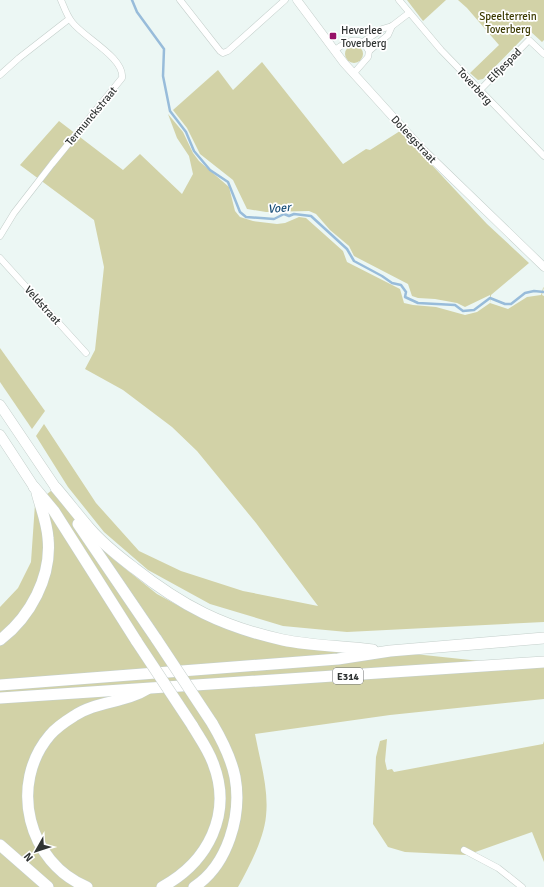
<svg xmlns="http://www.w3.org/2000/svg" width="544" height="887" viewBox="0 0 544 887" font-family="Signika,sans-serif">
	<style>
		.green { fill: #d2d2a7 }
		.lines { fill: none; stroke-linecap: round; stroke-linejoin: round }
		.stream { stroke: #98bcda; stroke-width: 2.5 }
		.minor-casing { stroke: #c4cfcb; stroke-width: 7 }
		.tertiary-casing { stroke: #c4cfcb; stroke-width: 9 }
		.trunk-casing { stroke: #c4cfcb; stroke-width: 11 }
		.motorway-casing { stroke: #c4cfcb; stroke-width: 12 }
		.minor { stroke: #fff; stroke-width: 6 }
		.tertiary { stroke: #fff; stroke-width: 8 }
		.trunk { stroke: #fff; stroke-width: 10 }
		.motorway { stroke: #fff; stroke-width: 11 }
		.motorway-bridge-casing { stroke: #c4cfcb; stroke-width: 12; stroke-linecap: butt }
		.motorway-bridge { stroke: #fff; stroke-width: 11 }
		.poi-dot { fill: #961067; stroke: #fff; stroke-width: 1.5 }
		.labels { text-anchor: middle; stroke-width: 3.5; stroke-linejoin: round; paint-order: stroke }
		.shield { fill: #fff; stroke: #6e7170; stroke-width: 1 }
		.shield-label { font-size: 10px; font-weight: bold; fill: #303433 }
		.park-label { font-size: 11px; fill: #3c3a02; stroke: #fff }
		.poi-label { font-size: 11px; fill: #303433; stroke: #fff; text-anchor: start }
		.street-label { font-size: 11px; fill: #303433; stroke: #fff }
		.water-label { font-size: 12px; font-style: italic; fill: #195079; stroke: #fff }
	</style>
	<rect width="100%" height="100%" fill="#ecf7f4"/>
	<!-- green -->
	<g class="green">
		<path d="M407 0H446L423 21Z"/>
		<path d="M458 0H544V40L542 42 530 31 483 79 478 80 470 73 499 45 467 8Z"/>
		<circle cx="354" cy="54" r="9"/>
		<path d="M262 62 343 164 366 149 370 150 400 131 487 224 529 263 491 295 490 303 508 309 527 297 541 295 543 288 544 287 542 295 544 296V622L347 632 283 626 210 604 148 570 104 532 68 487 36 436 44 424 96 503 139 551 181 571 243 591 318 606 256 523 197 451 172 427 123 390 85 369 95 350 104 267 94 220 20 165 59 121 123 170 140 154 182 194 193 174 189 156 177 138 168 114 183 132 193 153 199 161 229 187 235 211 240 217 253 221 277 224 285 223 299 217 306 218 343 251 347 262 400 289 404 303 413 305 436 307 465 315 477 312 490 303V295L465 307 457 303 435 299 418 298 412 296 408 284 354 256 349 246 330 230 316 214 309 211 266 212 247 209 233 180 200 154 187 128 173 110 218 70 233 90Z"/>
		<path d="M0 348 45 411 32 429 0 382Z"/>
		<path d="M52 490 112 558 157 594 179 606 248 631 284 640 544 668V699L390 715 255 734C260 761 269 789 266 816 264 839 249 867 238 887H0V607L18 588 31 562 35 504Z"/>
		<path d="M387 739 385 761 387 770 392 769 394 772 543 744 544 741V862L532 832 467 855 405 852 388 847 373 824 376 757 380 741Z"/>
	</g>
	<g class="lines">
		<!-- stream -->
		<path class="stream" d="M132 0 137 12 164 49 163 76 170 111 186 132 194 151 210 170 228 182 240 212 246 217 274 219 284 214 289 216 294 214 311 216 347 249 354 261 382 276 392 283 401 285 406 292 405 297 418 303 455 305 463 311 474 310 490 298 505 304H511L525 293 534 291 544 292"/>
		<defs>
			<g id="minor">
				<path d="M180 0 220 51 223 53 228 51 285 0"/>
				<path d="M399 0 441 50 544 156"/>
				<path d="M363 42 382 29 392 26 409 13"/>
				<path d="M335 50C345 43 351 38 363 42L369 51 368 57 354 73"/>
				<path d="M369 51 388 35 392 26"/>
				<path d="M0 75 19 58 69 19"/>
				<path d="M479 91 529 40 544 54"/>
				<path d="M0 236 14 213 52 164 122 78C125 58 83 37 72 22 67 16 64 7 61 0"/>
				<path d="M0 258 86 353"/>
				<path d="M464 850 498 868 522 887"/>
			</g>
			<path id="tertiary" d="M297 0 344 63 421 148 544 267"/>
			<g id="trunk">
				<path d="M0 405 56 488"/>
				<path d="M0 435 34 487"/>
			</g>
			<g id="motorway">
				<path d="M34 487 54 511 137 642"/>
				<path d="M56 488C67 501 78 515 89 528 102 543 118 556 134 568 182 606 223 627 283 640 312 646 343 646 373 650"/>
				<path d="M78 524 157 640"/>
				<path d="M0 640C30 617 52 577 48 538 47 523 41 508 37 493"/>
				<path d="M0 685 338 659 390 651 544 638"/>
				<path d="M0 698 544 662"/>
				<path d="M0 845 48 887"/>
				<path d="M87 887C28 863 8 784 50 735 56 728 66 721 74 716 96 701 125 703 147 689"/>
				<path d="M162 887C208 862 233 814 213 763 208 749 199 737 192 725"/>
				<path d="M194 887C228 865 242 815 235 777 231 757 222 740 212 723"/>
			</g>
		</defs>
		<!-- minor casing -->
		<use href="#minor" class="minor-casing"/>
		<!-- tertiary casing -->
		<use href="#tertiary" class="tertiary-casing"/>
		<!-- trunk casing -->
		<use href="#trunk" class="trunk-casing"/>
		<!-- motorway casing -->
		<use href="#motorway" class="motorway-casing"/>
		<!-- minor -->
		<use href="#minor" class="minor"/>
		<!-- tertiary -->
		<use href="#tertiary" class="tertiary"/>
		<!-- trunk -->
		<use href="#trunk" class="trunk"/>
		<!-- motorway -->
		<use href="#motorway" class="motorway"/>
		<defs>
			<g id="motorway-bridge">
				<path d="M157 640 212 723"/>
				<path d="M137 642 192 725"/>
			</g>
		</defs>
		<!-- motorway-bridge casing -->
		<use href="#motorway-bridge" class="motorway-bridge-casing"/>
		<!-- motorway-bridge -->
		<use href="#motorway-bridge" class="motorway-bridge"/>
	</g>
	<!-- markers -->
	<rect class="poi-dot" x="329" y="32" width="8" height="8" rx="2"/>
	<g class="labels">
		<!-- shield labels -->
		<rect class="shield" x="333" y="668" width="30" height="16" rx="3"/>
		<g class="shield-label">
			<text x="348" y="680">E314</text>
		</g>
		<!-- park labels -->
		<g class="park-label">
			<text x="508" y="20">Speelterrein<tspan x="508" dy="13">Toverberg</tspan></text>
		</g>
		<!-- poi labels -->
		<g class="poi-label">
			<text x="341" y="34">Heverlee<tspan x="341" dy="13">Toverberg</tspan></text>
		</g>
		<!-- street labels -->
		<g class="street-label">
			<text transform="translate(504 65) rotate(-45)" y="4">Elfjespad</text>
			<text transform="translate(475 86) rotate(47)" y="4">Toverberg</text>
			<text transform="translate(91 116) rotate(-50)" y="4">Termunckstraat</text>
			<text transform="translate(414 139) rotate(47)" y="4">Doleegstraat</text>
			<text transform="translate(43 305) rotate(48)" y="4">Veldstraat</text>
		</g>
		<!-- water labels -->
		<g class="water-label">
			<text transform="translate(279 208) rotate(-5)" y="4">Voer</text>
		</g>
	</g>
	<!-- north arrow -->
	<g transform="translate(36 851) rotate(231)" stroke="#ffffff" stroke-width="3" paint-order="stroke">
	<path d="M0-3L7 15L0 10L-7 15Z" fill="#303433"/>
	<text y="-6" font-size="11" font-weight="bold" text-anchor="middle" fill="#303433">N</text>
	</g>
</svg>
